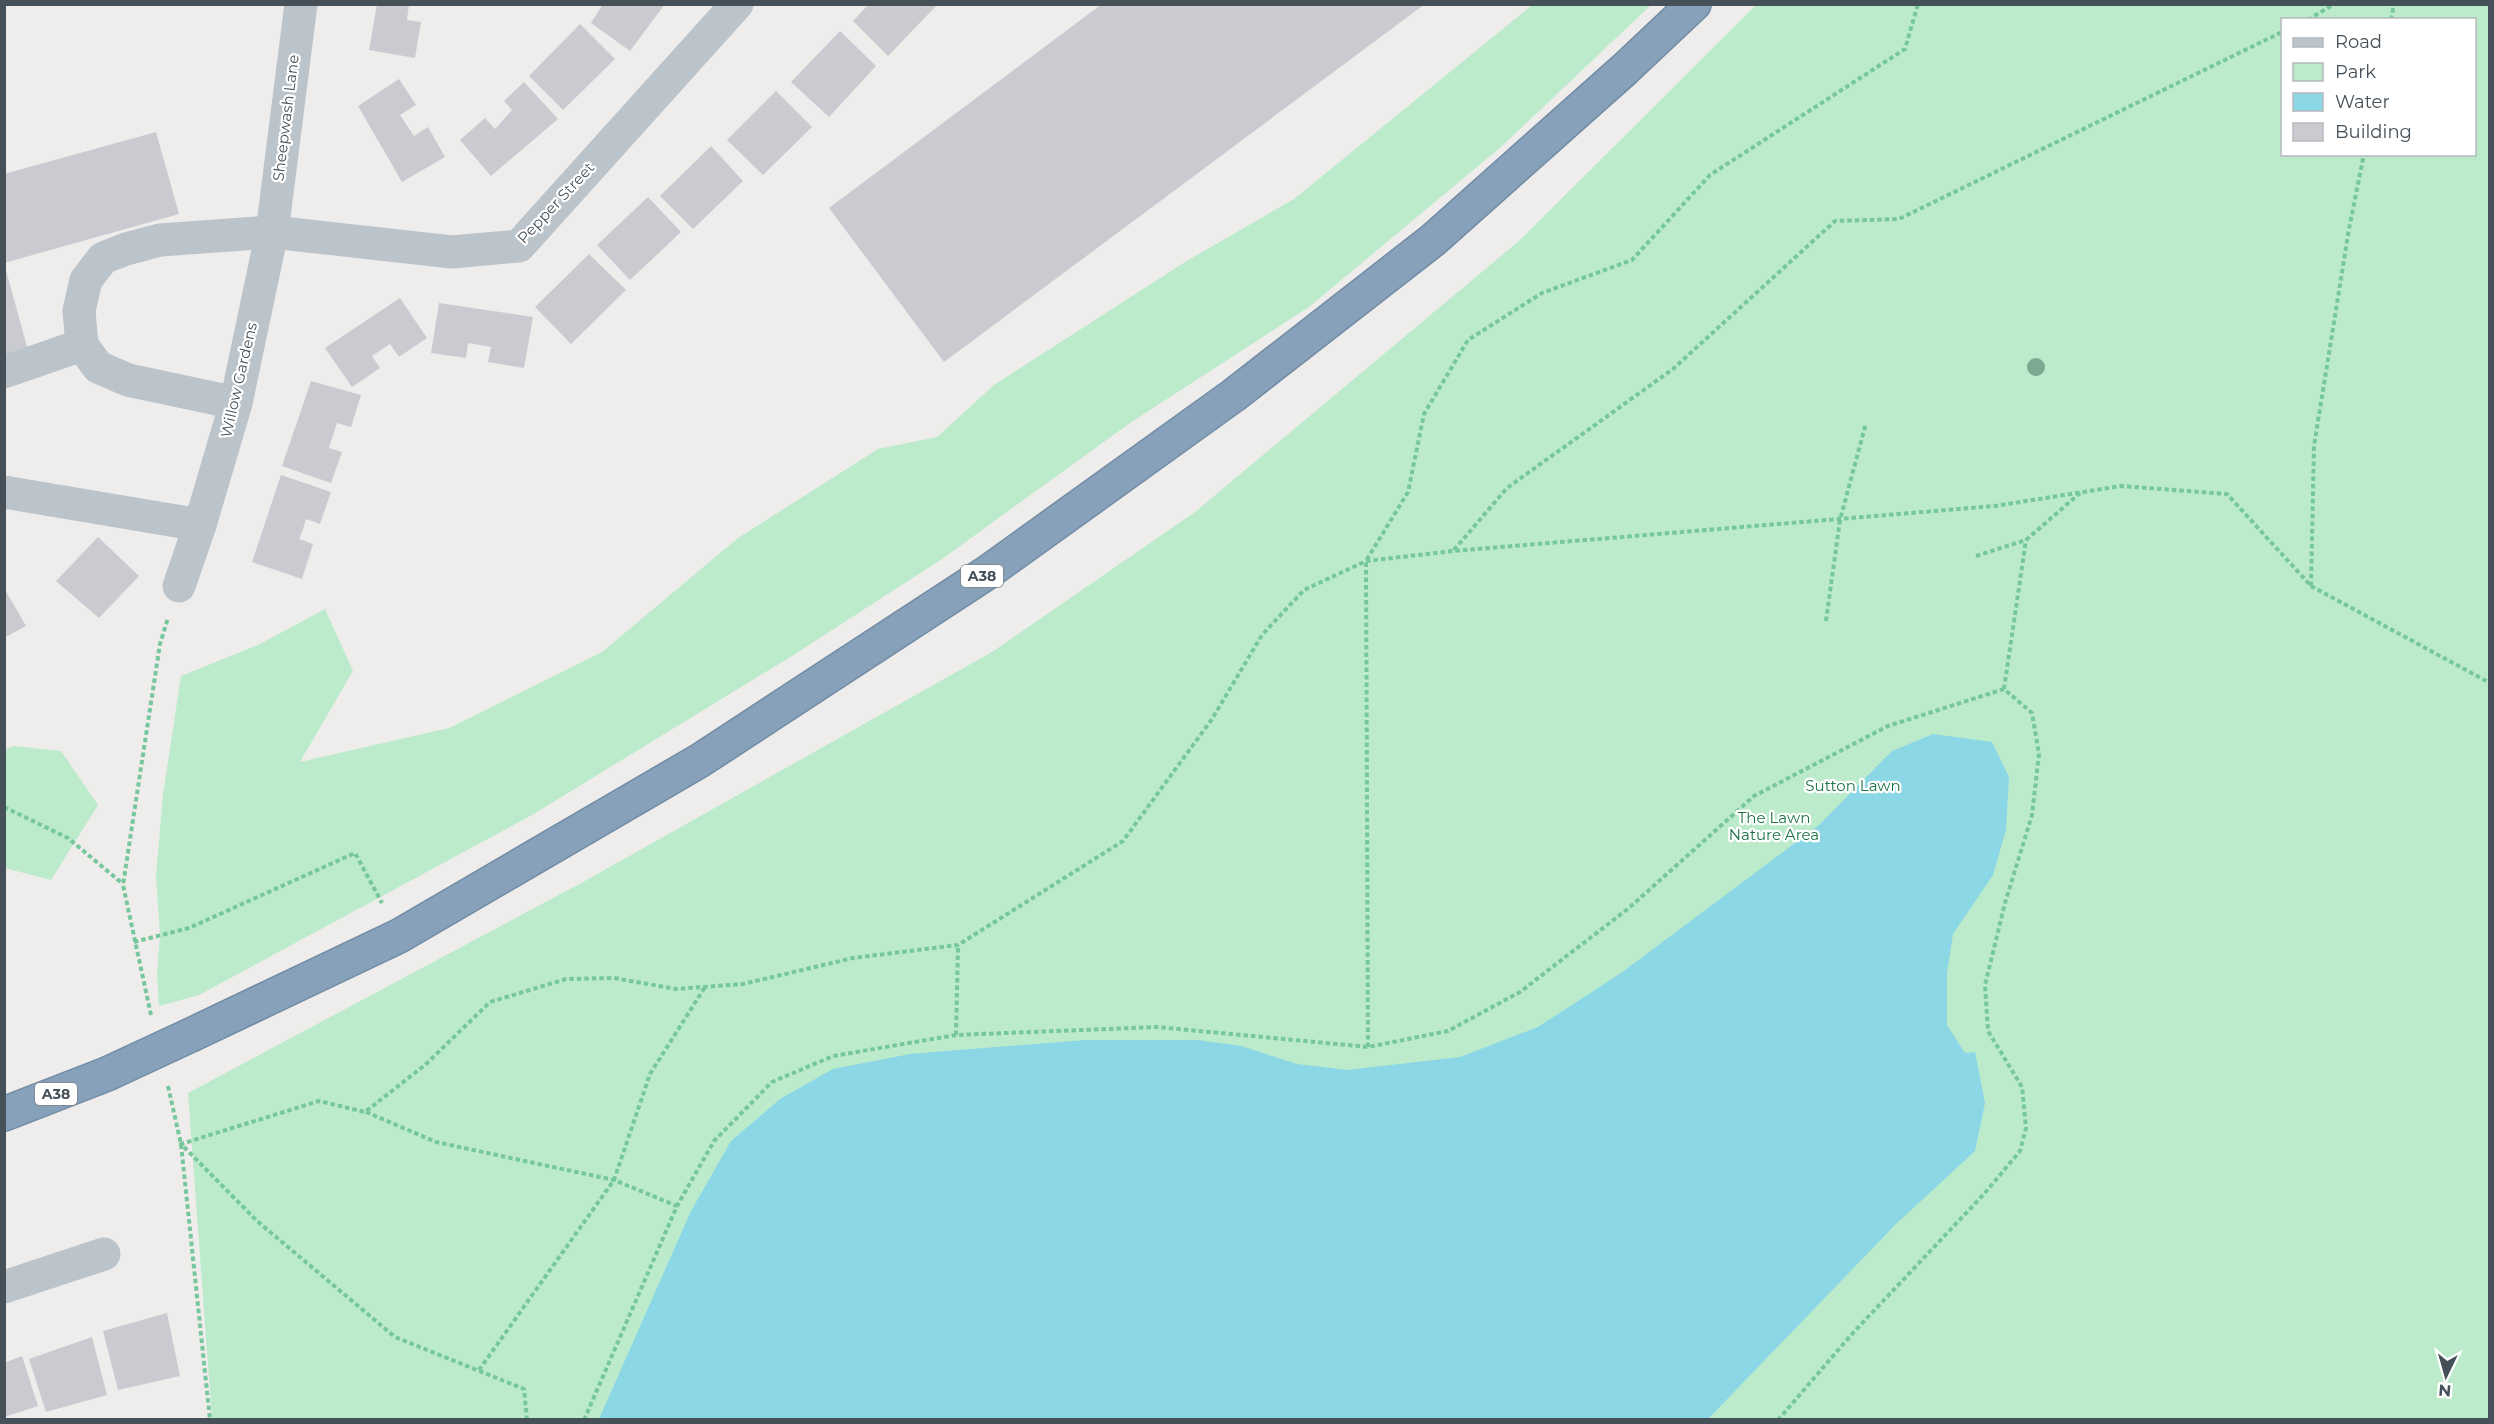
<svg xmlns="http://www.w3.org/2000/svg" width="2494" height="1424" viewBox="0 0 2494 1424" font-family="Montserrat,sans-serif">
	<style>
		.green { fill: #bcebcc; fill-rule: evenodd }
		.water { fill: #8bd7e6 }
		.building { fill: #cacbd1 }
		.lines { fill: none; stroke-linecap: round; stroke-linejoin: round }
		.highway-casing { stroke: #718ca4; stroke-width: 36 }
		.path { stroke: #76c79b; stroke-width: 4; stroke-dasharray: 4.5 3; stroke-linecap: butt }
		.minor { stroke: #bbc4cb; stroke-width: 33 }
		.highway { stroke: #86a1b9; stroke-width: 33 }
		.highway-bridge-casing { stroke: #718ca4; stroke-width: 36; stroke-linecap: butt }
		.highway-bridge { stroke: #86a1b9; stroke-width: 33 }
		.tree { fill: #7baa90 }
		.labels { text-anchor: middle; stroke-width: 4.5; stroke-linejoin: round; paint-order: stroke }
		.shield { fill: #fff; stroke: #7e848a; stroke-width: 1.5 }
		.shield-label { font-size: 14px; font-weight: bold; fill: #465058 }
		.street-label { font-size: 15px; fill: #465058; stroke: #fff }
		.park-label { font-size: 15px; fill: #1c7444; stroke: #fff }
	</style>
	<rect width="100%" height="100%" fill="#efecec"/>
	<!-- green -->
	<g class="green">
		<path d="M1532 5H1651L1502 146 1309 307 1130 423 942 559 792 656 532 815 199 995 159 1006 157 973 160 936 156 876 163 795 181 676 258 645 325 609 353 671 300 762 449 728 602 652 738 538 878 449 937 437 994 385 1185 262 1294 199Z"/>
		<path d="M1756 5H2489V1419H212L188 1093 583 882 992 652 1195 512 1520 240ZM2282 20H2474V154H2282Z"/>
		<path d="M15 746 61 751 98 805 51 880 5 868V749Z"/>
	</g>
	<!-- water -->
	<path class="water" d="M1933 734 1992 742 2009 777 2006 830 1993 875 1953 934 1947 973V1025L1965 1053 1975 1052 1985 1103 1975 1151 1896 1224 1708 1419H599L691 1211 731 1141 780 1099 833 1069 910 1054 1085 1040H1198L1241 1046 1297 1064 1347 1070 1460 1057 1538 1027 1621 973 1819 825 1892 751Z"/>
	<!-- building -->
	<g class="building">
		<path d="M377 4H409L407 20 421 22 415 58 369 50Z"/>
		<path d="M603 4H665L630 51 591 23Z"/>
		<path d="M869 4H938L888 56 853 21Z"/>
		<path d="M1102 4H1425L944 362 829 208Z"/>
		<path d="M580 24 615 59 563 110 529 76Z"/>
		<path d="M840 31 876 66 829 117 791 82Z"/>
		<path d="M399 79 416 105 400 115 414 136 428 127 445 157 402 182 358 106Z"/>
		<path d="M524 82 558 119 491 176 460 140 485 118 495 129 512 110 504 101Z"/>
		<path d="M776 91 812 127 763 175 727 140Z"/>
		<path d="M156 132 179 214 4 263V174Z"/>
		<path d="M711 146 743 181 693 229 660 196Z"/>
		<path d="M648 197 681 232 630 280 597 245Z"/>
		<path d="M589 254 626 290 571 344 535 307Z"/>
		<path d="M4 263 29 354 4 360Z"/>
		<path d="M400 298 427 338 399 357 390 344 372 356 380 368 352 387 325 348Z"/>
		<path d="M439 303 533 317 524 368 488 362 491 347 468 343 466 358 431 353Z"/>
		<path d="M311 381 361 395 351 427 337 423 329 448 342 452 331 483 282 466Z"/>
		<path d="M281 475 331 492 320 524 306 519 303 529 299 539 313 544 302 579 252 562Z"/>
		<path d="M98 537 139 576 99 618 56 581Z"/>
		<path d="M4 588 26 626 4 638Z"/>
		<path d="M167 1313 180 1376 118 1390 103 1331Z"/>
		<path d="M92 1337 107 1395 46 1412 29 1359Z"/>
		<path d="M22 1356 38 1406 4 1417V1363Z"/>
	</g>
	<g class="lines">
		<defs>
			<g id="highway">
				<path d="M193 1034 399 936 699 761 988 572 1234 395 1433 240 1625 69 1694 4"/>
				<path d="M4 1114 107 1074"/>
			</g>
		</defs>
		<!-- highway casing -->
		<use href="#highway" class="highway-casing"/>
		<!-- path -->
		<g class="path">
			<path d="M2308 20 2334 4"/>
			<path d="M2391 20 2394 4"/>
			<path d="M1454 550 1507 488 1673 369 1835 221 1899 219 2282 32"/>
			<path d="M1976 556 2026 540 2080 493"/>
			<path d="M2311 586 2490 683"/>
			<path d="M1826 621 1840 520 1866 423"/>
			<path d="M2004 689 2026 540"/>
			<path d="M4 807 68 838 123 884"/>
			<path d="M134 942 189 928 355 853 382 903"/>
			<path d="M151 1015 123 885 160 644 168 618"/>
			<path d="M956 1035 958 945"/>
			<path d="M1368 1047 1366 561 1408 492 1424 414 1468 340 1542 293 1632 260 1710 175 1905 49 1918 4"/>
			<path d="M168 1086 181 1144 210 1420"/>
			<path d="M366 1112 436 1142 614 1180 677 1206"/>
			<path d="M479 1370 614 1180 650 1074 705 987"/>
			<path d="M527 1420 524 1389 395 1337 257 1221 181 1144 319 1101 365 1112 425 1065 490 1002 566 979 614 978 676 989 743 984 853 958 958 945 1123 841 1212 719 1262 635 1304 590 1366 561 1453 551 1995 506 2121 486 2227 494 2311 586 2314 446 2349 229 2364 154"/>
			<path d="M584 1420 677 1206 714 1141 772 1082 833 1056 956 1035 1157 1027 1368 1047 1448 1031 1520 992 1629 908 1754 796 1888 726 2004 689 2032 713 2039 754 2032 815 2005 903 1985 985 1988 1031 2022 1087 2026 1128 2020 1151 1984 1194 1852 1334 1778 1420"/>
		</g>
		<!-- minor -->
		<g class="minor">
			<path d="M4 372 82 345"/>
			<path d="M236 403 128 380 98 367 82 345 79 311 86 280 103 258 126 249 160 240 272 232 452 252 519 246 737 4"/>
			<path d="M4 492 200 525"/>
			<path d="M179 586 200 525 236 403 272 232 301 4"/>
			<path d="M4 1287 104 1254"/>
		</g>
		<!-- highway -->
		<use href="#highway" class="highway"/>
		<defs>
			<path id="highway-bridge" d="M107 1074 193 1034"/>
		</defs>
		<!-- highway-bridge casing -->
		<use href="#highway-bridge" class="highway-bridge-casing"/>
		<!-- highway-bridge -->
		<use href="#highway-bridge" class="highway-bridge"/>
	</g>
	<!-- trees -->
	<circle class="tree" cx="2036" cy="367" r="9"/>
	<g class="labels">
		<!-- shield labels -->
		<g class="shield">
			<rect x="961" y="565" width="42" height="22" rx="4.5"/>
			<rect x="35" y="1083" width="42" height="22" rx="4.5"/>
		</g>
		<g class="shield-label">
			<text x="982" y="581">A38</text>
			<text x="56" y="1099">A38</text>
		</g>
		<!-- street labels -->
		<g class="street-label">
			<text transform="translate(286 118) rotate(-83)" y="5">Sheepwash Lane</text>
			<text transform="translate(556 203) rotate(-47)" y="5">Pepper Street</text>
			<text transform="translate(239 380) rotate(-77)" y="5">Willow Gardens</text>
		</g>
		<!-- park labels -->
		<g class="park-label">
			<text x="1853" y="791">Sutton Lawn</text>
			<text x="1774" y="823">The Lawn<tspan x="1774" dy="17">Nature Area</tspan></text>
		</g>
	</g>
	<!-- border -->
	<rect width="2494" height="1424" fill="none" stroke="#465058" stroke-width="12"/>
	<!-- legend -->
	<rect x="2281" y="18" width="195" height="138" fill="#ffffff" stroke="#b5b9bc" stroke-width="1.5"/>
	<rect x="2293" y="38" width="30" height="9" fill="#bbc4cb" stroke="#b5b9bc" stroke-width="1.5"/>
	<text x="2335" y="48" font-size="18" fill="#465058">Road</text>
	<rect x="2293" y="63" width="30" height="18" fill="#bcebcc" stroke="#b5b9bc" stroke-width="1.5"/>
	<text x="2335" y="78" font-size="18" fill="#465058">Park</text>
	<rect x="2293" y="93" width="30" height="18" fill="#8bd7e6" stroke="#b5b9bc" stroke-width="1.5"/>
	<text x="2335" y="108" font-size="18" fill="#465058">Water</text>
	<rect x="2293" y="123" width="30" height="18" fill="#cacbd1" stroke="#b5b9bc" stroke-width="1.5"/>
	<text x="2335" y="138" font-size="18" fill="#465058">Building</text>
	<!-- north arrow -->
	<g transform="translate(2446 1376) rotate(185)" stroke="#ffffff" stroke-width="4.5" paint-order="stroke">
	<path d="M0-4.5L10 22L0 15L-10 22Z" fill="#465058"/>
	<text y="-9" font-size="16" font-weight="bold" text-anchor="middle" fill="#465058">N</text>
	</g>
</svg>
